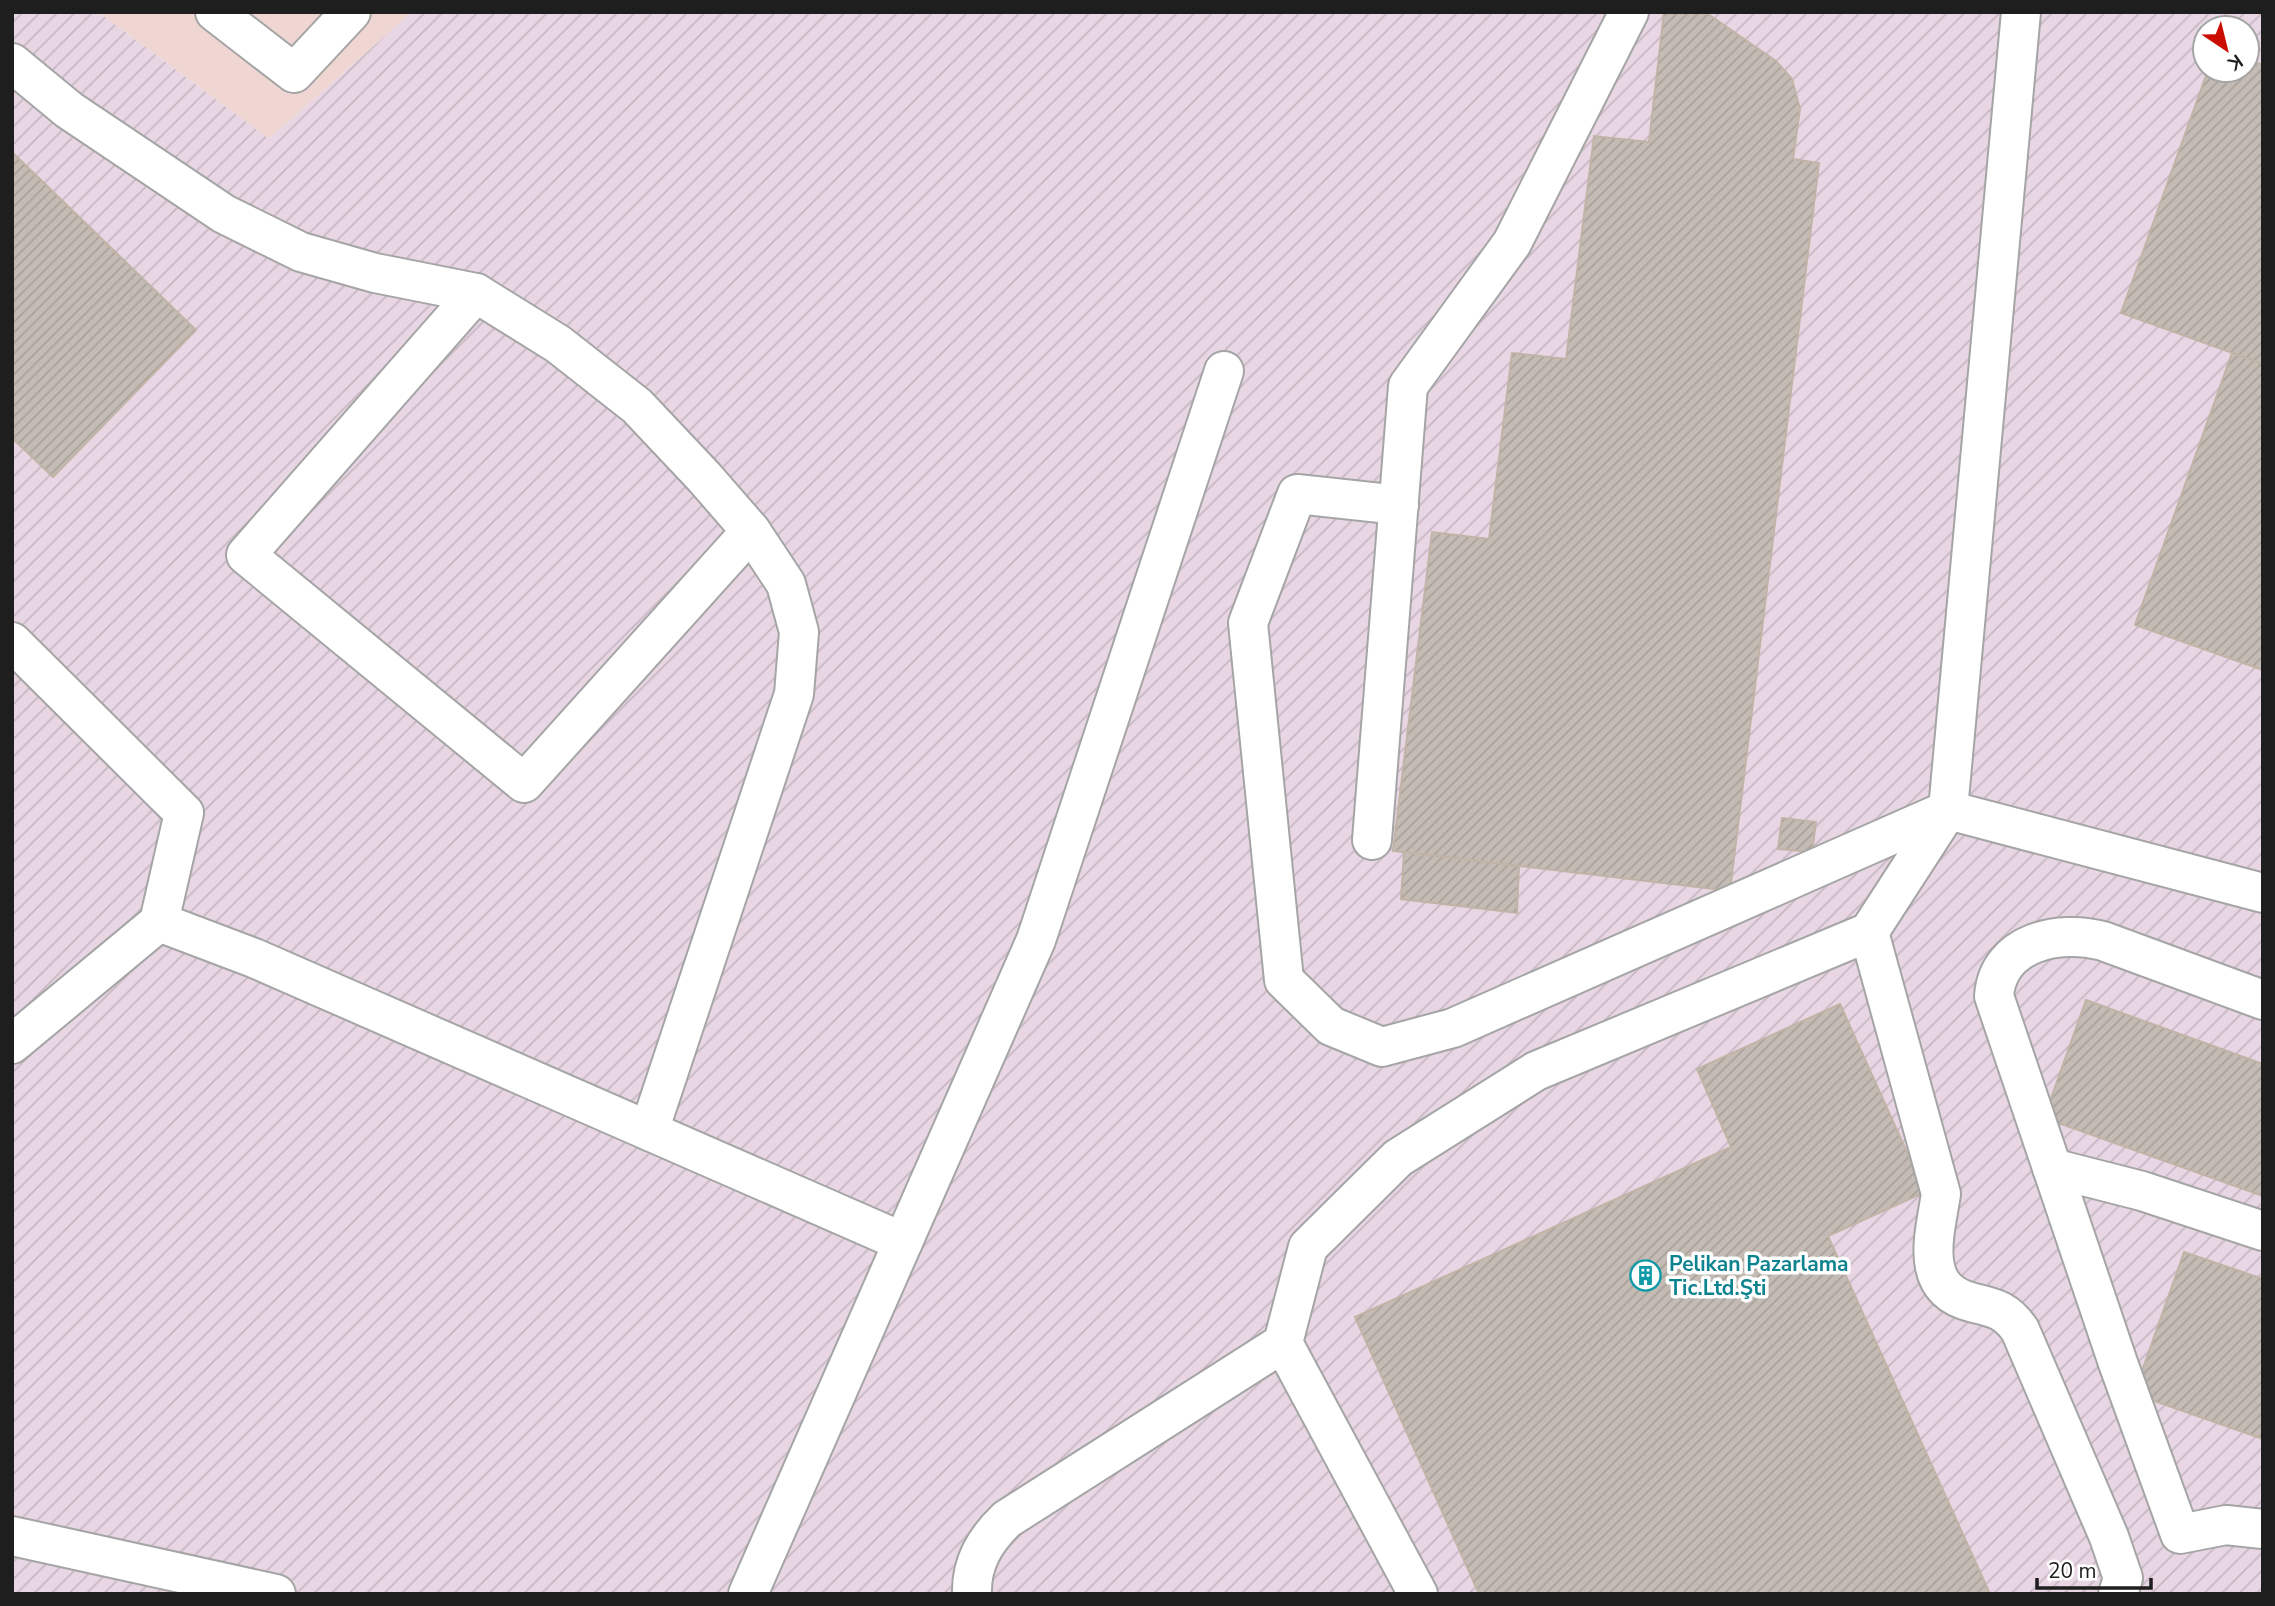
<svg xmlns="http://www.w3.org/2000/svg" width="2275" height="1606" viewBox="0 0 2275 1606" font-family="'Nunito Sans',sans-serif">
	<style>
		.commercial { fill: #f0d6d3 }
		.industrial { fill: url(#industrial-furrows); fill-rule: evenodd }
		.building { fill: url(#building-hatch); stroke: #c1b4a7; stroke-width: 2 }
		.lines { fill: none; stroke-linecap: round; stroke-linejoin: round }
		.minor-casing { stroke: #a5a5a5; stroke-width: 42 }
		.minor { stroke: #fff; stroke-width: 38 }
		.labels { text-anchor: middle; stroke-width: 7; stroke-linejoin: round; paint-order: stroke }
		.culture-label { font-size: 21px; font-weight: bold; fill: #0d838f; stroke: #fff; text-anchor: start }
	</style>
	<defs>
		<pattern id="industrial-furrows" width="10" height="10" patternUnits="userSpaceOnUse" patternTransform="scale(1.75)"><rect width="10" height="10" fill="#e8d6e4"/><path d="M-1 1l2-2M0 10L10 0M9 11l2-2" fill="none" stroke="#c7b7c3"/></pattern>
		<pattern id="building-hatch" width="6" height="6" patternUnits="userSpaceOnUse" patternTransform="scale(1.75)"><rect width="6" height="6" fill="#c4bcb4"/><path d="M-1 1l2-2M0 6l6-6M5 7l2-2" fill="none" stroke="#a8a19a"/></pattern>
	</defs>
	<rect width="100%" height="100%" fill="#efece4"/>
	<!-- commercial -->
	<path class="commercial" d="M98 12H412L269 139Z"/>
	<!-- industrial -->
	<path class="industrial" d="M12 12H98L269 139 412 12H2263V1594H12ZM2205 28H2247V70H2205Z"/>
	<!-- building -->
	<g class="building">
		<path d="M1664 12H1705L1776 61 1792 79 1800 109 1793 159 1819 163 1730 891 1393 851 1432 532 1489 539 1512 353 1566 359 1594 136 1649 142Z"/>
		<path d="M2247 59 2263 65V364L2121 313 2208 70H2247Z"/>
		<path d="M12 152 196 330 53 477 12 438Z"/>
		<path d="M2232 353 2263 364V670L2135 625Z"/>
		<path d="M1782 818 1816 822 1812 852 1778 849Z"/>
		<path d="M1404 852 1519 866 1517 913 1401 899Z"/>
		<path d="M2086 1000 2263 1064V1196L2044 1118Z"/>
		<path d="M1840 1004 1925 1192 1828 1236 1990 1594H1479L1355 1317 1731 1147 1697 1069Z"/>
		<path d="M2184 1252 2263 1279V1439L2134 1394Z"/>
	</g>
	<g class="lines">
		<defs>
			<g id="minor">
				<path d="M215 12 294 73 351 12"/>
				<path d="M2021 12 1948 810 2263 893"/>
				<path d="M12 63 69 110 224 214 301 252 375 273 476 293 558 344 637 406 704 477 751 531 786 584 799 632 794 694 649 1131"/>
				<path d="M476 293 246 555 524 783 751 531"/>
				<path d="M1399 505 1297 494 1248 623 1284 980 1331 1026 1382 1047 1453 1028 1948 810"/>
				<path d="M12 642 184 813 159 922"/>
				<path d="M1372 840 1408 386 1512 243 1629 12"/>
				<path d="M1869 932 1941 1194C1934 1238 1918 1290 1974 1303 1996 1308 2007 1311 2020 1330L2109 1537 2123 1578 2118 1594"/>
				<path d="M2263 1000 2103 941C2059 929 1998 942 1994 996L2118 1363 2180 1534 2226 1525 2263 1529"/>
				<path d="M12 1044 159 922 254 958 903 1242"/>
				<path d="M2052 1168 2142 1191 2263 1231"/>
				<path d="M12 1536 276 1594"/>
				<path d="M748 1594 1036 940 1224 371"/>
				<path d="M972 1594C971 1563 985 1540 1007 1519L1283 1343"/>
				<path d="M1418 1594 1283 1343 1308 1247 1398 1158 1536 1071 1869 932 1948 810"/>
			</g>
		</defs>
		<!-- minor casing -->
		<use href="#minor" class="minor-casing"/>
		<!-- minor -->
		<use href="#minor" class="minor"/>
	</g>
	<!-- icons -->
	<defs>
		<symbol id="building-ring" viewBox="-11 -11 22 22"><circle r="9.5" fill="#fff" stroke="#0f9aa8" stroke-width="1.5"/><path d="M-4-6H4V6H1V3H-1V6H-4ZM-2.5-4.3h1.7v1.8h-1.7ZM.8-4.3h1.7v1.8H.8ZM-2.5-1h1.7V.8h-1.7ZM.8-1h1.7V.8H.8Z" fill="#0f9aa8"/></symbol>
	</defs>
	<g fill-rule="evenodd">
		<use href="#building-ring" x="1628" y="1258" width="35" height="35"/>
	</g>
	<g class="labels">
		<!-- culture labels -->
		<g class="culture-label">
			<text x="1669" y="1271">Pelikan Pazarlama<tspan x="1669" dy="24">Tic.Ltd.Şti</tspan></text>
		</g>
	</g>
	<!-- border -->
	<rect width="2275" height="1606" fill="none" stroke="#1e1e1e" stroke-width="28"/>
	<!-- north arrow -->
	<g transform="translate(2226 49) rotate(145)"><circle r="33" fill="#ffffff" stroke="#a5a5a5" stroke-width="2"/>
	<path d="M0-5L12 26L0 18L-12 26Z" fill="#cb0d01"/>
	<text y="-10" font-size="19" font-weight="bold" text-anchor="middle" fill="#1e1e1e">K</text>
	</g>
	<!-- scale -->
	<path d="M2037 1578v10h114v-10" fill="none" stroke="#1e1e1e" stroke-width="3.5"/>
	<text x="2048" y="1578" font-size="21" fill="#1e1e1e" stroke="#ffffff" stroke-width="5" paint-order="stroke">20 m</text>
</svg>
